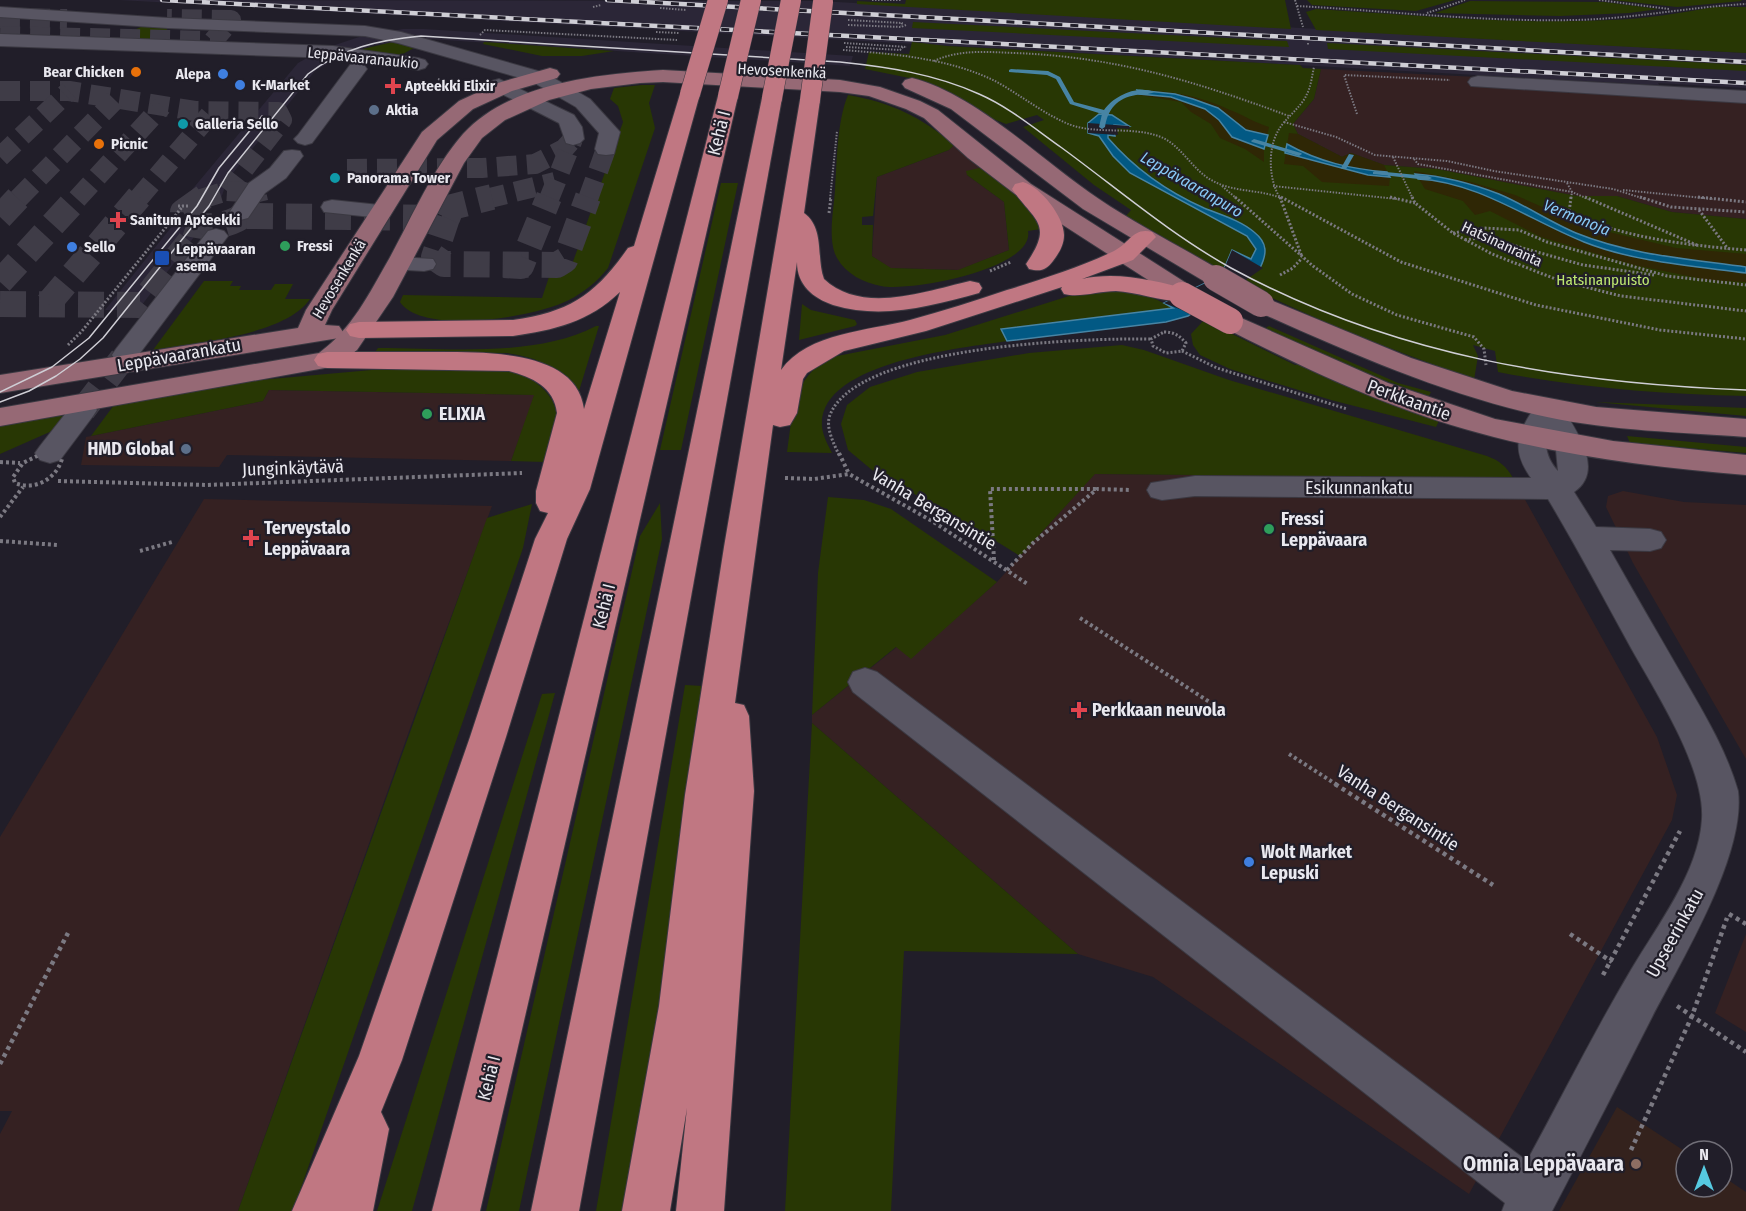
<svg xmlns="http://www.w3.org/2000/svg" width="1746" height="1211" viewBox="0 0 1746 1211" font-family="'Fira Sans Condensed',sans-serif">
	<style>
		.commercial { fill: #352122 }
		.built { fill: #2b2637 }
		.education { fill: #34221d }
		.green { fill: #283704 }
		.sand { fill: #2f2705 }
		.water { fill: #025984; stroke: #4784a4; stroke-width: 1.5 }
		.pier { fill: #211e29 }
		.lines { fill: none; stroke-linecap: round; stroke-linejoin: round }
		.stream { fill: #4784a4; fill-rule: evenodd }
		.minor-tunnel-far1 { stroke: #3f3c47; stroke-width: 20; stroke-dasharray: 20 10; stroke-linecap: butt }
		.minor-tunnel { stroke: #3f3c47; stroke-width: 26; stroke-dasharray: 26 13; stroke-linecap: butt }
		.minor-casing { stroke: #3b3942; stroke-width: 2 }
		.major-casing { stroke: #3b3942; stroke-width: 2 }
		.highway-casing { stroke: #3b3942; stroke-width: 2 }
		.path-far3 { stroke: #7b7982; stroke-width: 2; stroke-dasharray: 1.5 1.5; stroke-linecap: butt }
		.path-far2 { stroke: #7b7982; stroke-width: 3; stroke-dasharray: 2 2; stroke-linecap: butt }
		.path-far1 { stroke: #7b7982; stroke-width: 4; stroke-dasharray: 3 3; stroke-linecap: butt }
		.path { stroke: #7b7982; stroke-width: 4.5; stroke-dasharray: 4 4; stroke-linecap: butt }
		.minor { fill: #585562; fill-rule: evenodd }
		.major { fill: #966975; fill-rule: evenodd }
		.highway { fill: #c07782; fill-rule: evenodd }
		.tram { stroke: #cfced5; stroke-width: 1.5 }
		.rail-casing { stroke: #cfced5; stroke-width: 4.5 }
		.rail { stroke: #211e29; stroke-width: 3; stroke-dasharray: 8; stroke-linecap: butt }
		.major-bridge-casing { stroke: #3b3942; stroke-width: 27; stroke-linecap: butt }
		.highway-bridge-far1-casing { stroke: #3b3942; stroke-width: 21; stroke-linecap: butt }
		.highway-bridge-casing { stroke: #3b3942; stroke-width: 27; stroke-linecap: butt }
		.major-bridge { stroke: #966975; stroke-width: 26 }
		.highway-bridge-far1 { stroke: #c07782; stroke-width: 20 }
		.highway-bridge { stroke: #c07782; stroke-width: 26 }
		.food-dot { fill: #e8710a; stroke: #211e29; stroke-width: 2 }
		.shop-dot { fill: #3f7fe0; stroke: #211e29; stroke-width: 2 }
		.health-dot { fill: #e0444e; stroke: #211e29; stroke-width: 2 }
		.service-dot { fill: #5c6f8a; stroke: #211e29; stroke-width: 2 }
		.culture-dot { fill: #0f9aa8; stroke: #211e29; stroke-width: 2 }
		.leisure-dot { fill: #2e9e5b; stroke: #211e29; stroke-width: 2 }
		.transit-dot { fill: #1a4fb4; stroke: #211e29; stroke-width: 2 }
		.education-dot { fill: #8d6e63; stroke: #211e29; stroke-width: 2 }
		.labels { text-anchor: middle; stroke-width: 4.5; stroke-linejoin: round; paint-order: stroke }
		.far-street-label { font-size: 15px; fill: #e9e8ef; stroke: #211e29 }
		.far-poi-label { font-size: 15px; font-weight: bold; fill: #e9e8ef; stroke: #211e29; text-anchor: start }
		.far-park-label { font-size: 15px; fill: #bde870; stroke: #211e29 }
		.far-water-label { font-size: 16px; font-style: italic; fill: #89caf7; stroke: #211e29 }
		.street-label { font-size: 18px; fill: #e9e8ef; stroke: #211e29 }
		.poi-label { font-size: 18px; font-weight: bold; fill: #e9e8ef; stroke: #211e29; text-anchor: start }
		.near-poi-label { font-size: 21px; font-weight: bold; fill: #e9e8ef; stroke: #211e29; text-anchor: end }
	</style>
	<rect width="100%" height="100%" fill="#211e29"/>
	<!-- commercial -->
	<g class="commercial">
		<path d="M1321 69 1746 91V219L1672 212 1617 196H1577L1437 169 1384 165 1351 153 1342 157 1298 134 1293 124 1314 99Z"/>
		<path d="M954 145 984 167 967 175 1004 202 1009 250 959 270 890 268 872 256 877 177 949 150Z"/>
		<path d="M269 390 535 395 511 461 227 455 219 467 81 465 86 437 263 401Z"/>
		<path d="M1094 474 1513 478 1657 737 1677 795 1672 820 1469 1194 1153 977 1078 954 812 723V715L897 647 911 658 997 582Z"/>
		<path d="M1623 491 1684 502 1746 505V759L1633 563 1606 507 1608 496Z"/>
		<path d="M204 499 492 506 418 706 238 1211H0V1134L12 1111H0V837Z"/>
		<path d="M1746 934V1032L1715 1013Z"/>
	</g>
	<!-- built -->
	<g class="built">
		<path d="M119 0 819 1 1746 53V88L1658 83 1659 85Z"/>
		<path d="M403 29H424L853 56 850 66 429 39 374 45 338 57 315 71 228 179 221 198H185L298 63 323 49 359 37Z"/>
		<path d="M177 220H207L138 310H105Z"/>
	</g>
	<!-- education -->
	<path class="education" d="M1617 1107 1686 1152V1187H1722V1176L1746 1192V1211H1559Z"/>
	<!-- green -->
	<g class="green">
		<path d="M906 0H1285L1291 29 857 4V1L905 4Z"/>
		<path d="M1307 0H1455L1416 11 1312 5Z"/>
		<path d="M1612 0H1741L1742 1 1677 7Z"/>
		<path d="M1470 1 1604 2 1659 9 1629 13 1560 16 1435 13Z"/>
		<path d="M1714 7H1746V53L1316 30 1306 12 1316 9C1414 15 1512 25 1610 20 1645 19 1680 13 1714 7Z"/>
		<path d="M913 22 1287 41 1289 47 912 28Z"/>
		<path d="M145 25 167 28V30C158 39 142 42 130 37V32Z"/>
		<path d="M393 42 414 48 401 55 358 50Z"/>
		<path d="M484 42 614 51 582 56H542L483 44Z"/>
		<path d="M912 42 947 46 1300 65 1303 68 1321 69 1314 99 1293 124 1298 134 1342 157 1351 153 1384 165 1437 169 1577 196H1617L1672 212 1746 219V396C1662 394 1580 388 1498 372L1495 351 1473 345 1478 356 1474 380 1342 330 1261 293 1126 216 1131 210 1094 185 1023 127 1044 120 1037 115 1006 124 983 115 959 98 924 81 865 69 869 52 909 54Z"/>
		<path d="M1327 43 1746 65V71L1328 49Z"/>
		<path d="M642 85H655L649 103 655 128 608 268C597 282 584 292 569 300 537 317 422 336 400 302L403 295 542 298 549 277 570 270 623 122 618 106 610 99 614 88Z"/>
		<path d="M848 95C892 103 920 116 954 145L949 150 877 177 873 216 862 217V225H873L872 256 891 268 958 270 1009 250 1004 202 967 175 966 171 984 167C1005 183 1038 201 1041 229L1028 231C1035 269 909 292 881 286 864 283 846 274 837 258 827 240 834 209 835 190 837 161 837 121 848 95Z"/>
		<path d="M721 183H738L681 450H660Z"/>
		<path d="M204 281H233L230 286H241L239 290H271L275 284H293L285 299H310C285 336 195 342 153 350Z"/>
		<path d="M1114 290 1149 296 1174 308 1002 329 1007 341C963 348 817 362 822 427 823 436 828 445 832 453L787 452C793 412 792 377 832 357L945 335 1069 296 1084 293Z"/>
		<path d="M802 304 811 310 855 320 857 324 855 326 799 340Z"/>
		<path d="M1204 320 1295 365 1300 364 1439 421 1436 427 1331 400 1230 369 1200 355 1193 345 1191 334Z"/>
		<path d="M596 326H599L579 391H576C554 365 540 358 507 353L375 352 378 348C446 348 535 358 596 326Z"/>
		<path d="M1269 326 1398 383 1431 392 1429 396 1363 373 1264 329Z"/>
		<path d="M1122 345 1144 350 1229 380 1487 456C1500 461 1506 466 1513 478L1095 474 1020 556 983 533 872 470 848 450 841 424 847 405 870 387 917 372 1029 353Z"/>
		<path d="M394 368C427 369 490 364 519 374 535 379 554 395 556 412 558 427 548 448 545 462L511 461 534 395 269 390 263 401 91 436 114 405 247 381Z"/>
		<path d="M1595 402 1746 408V416Z"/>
		<path d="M72 412 61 427 0 454V426Z"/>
		<path d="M1627 436 1746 447V453L1630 443Z"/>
		<path d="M828 497 864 500 891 509 997 582 911 659 896 647 812 715 818 573Z"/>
		<path d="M660 503 662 539 519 1211H486L640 536Z"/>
		<path d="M532 504 523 548 293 1211H238L487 518Z"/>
		<path d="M685 685 703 686 663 999 626 1211H596Z"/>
		<path d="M555 693 412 1211H377L542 694Z"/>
		<path d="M812 723 1078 954 904 951 891 1211H785Z"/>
	</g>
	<!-- sand -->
	<g class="sand">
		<path d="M1137 90C1170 90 1200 96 1230 110 1244 115 1255 123 1269 127L1264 149V162L1245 149 1220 138 1211 124 1191 112 1181 102 1139 95Z"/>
		<path d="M1289 133 1298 134 1342 157 1351 153 1384 165 1390 177 1389 186 1322 182 1303 166 1284 164Z"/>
		<path d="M1414 171 1471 182 1515 195 1588 227 1676 248 1746 254V282L1708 280 1634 265 1541 237 1490 211 1475 215 1463 201 1425 189Z"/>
	</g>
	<!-- water -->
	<g class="water">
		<path d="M1137 90 1175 94 1193 99 1218 108 1246 130 1268 135 1264 149 1232 137 1219 120 1205 109 1171 97 1139 94Z"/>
		<path d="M1099 114 1112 115 1129 126 1114 125 1115 136 1108 135V138C1134 168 1168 192 1204 208 1221 215 1240 220 1254 232 1268 243 1267 254 1260 268L1188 316 1166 322 1007 341 1001 329 1173 308 1164 303 1216 278 1224 269 1232 250 1251 259 1256 249 1247 236 1130 173 1113 156 1099 136 1088 133V123Z"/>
		<path d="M1287 144C1319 162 1351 169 1387 172L1390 177 1368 175 1285 153Z"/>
		<path d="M1415 174C1442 176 1473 184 1499 194 1525 205 1550 222 1576 233 1630 255 1689 259 1746 267V273C1693 266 1634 262 1584 242 1529 220 1478 182 1418 179Z"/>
	</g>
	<!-- pier -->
	<g class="pier">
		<path d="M1088 123 1129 126 1130 129 1117 128 1118 135 1088 133Z"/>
		<path d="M1232 250 1263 268 1195 315 1164 303 1216 278 1224 269Z"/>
	</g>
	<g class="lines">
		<!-- stream -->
		<g class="stream">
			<path d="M1011 69 1048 71 1060 77 1074 102 1104 110C1114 96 1137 85 1154 92 1149 95 1142 94 1136 95 1117 98 1108 109 1105 127L1102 129 1099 127 1102 114 1070 104 1056 79 1047 75 1009 72V70Z"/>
			<path d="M1254 139 1301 153 1302 154 1299 156 1252 142 1251 141Z"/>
			<path d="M1349 154 1354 155 1346 169H1342L1341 168Z"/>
			<path d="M1375 171 1428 176 1432 178 1428 180 1373 174V172Z"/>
		</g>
		<!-- minor-tunnel-far1 -->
		<g class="minor-tunnel-far1">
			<path d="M0 18 67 19"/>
			<path d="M0 36 213 41 231 20 167 19"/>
			<path d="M0 91H69L195 111 278 112 282 120 227 191"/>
			<path d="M0 157 69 91"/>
			<path d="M347 169 482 168 535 164 564 149 573 139"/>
			<path d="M227 191 244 192 255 199"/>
			<path d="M18 199 115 100"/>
			<path d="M77 199 162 106"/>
			<path d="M138 199 213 111"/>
			<path d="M201 199 227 191"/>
			<path d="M486 199 555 182"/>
			<path d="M549 199 573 139"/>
			<path d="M588 199 606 149"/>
		</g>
		<!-- minor-tunnel -->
		<g class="minor-tunnel">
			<path d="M204 197 183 212V221C210 232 235 225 256 206L254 197"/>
			<path d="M247 216 447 218 434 257 444 264 557 265 565 260 588 197"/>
			<path d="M0 217 19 197"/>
			<path d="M447 218 452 207 492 197"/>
			<path d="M504 265 521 266 549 197"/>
			<path d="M0 282 78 197"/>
			<path d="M0 304 140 305 201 227"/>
			<path d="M48 304 139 197"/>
			<path d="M83 410 125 355"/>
		</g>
		<defs>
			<g id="minor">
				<path d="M0 7 168 18 365 26 401 32 545 73 590 99 620 132 614 154 606 155 598 154 595 149 599 133 576 107 531 81 398 43 365 36 168 28 0 17Z"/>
				<path d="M0 34 333 46 418 58 425 60 428 64 425 68 418 70 333 58 0 46Z"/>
				<path d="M357 63 364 65 367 69 312 143 305 145 298 143 294 139 298 135 350 65Z"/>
				<path d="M1478 76 1746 91V103L1471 86 1468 82 1471 78Z"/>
				<path d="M499 79 574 115 582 127 584 139 580 143 573 145 566 143 559 123 492 89 489 85 492 81Z"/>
				<path d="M292 150 300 151 303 156 286 178 265 193 248 218 240 220 232 218 229 213 249 183 270 168 284 151Z"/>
				<path d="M332 200 389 206 392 211 389 216 381 218 324 212 321 207 324 202Z"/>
				<path d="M216 229 224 231 228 236 134 361 125 363 116 361 112 355 116 349 208 231Z"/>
				<path d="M399 257 433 259 436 264 433 269 424 271 390 269 387 264 390 259Z"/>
				<path d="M1548 399 1558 402C1573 425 1607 470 1574 492L1596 527 1650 529 1661 532 1666 540 1661 548 1650 551 1610 550C1633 591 1657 632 1680 672 1702 710 1726 749 1738 791 1746 855 1681 961 1652 1017 1619 1082 1586 1146 1552 1211H1502L1505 1203 853 692 848 682 853 672 865 668 877 672 1527 1161C1562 1097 1594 1032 1631 970 1657 926 1699 872 1702 819 1705 767 1655 691 1630 646 1603 597 1577 547 1548 499L1195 496 1162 500 1151 497 1147 490 1151 483 1195 476 1531 478C1509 447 1519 431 1538 402ZM1549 433 1556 450 1558 471C1549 462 1542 445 1549 433Z"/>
				<path d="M83 401 93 404 97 410 93 416 60 460 50 463 40 460 35 453 40 446 73 404Z"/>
			</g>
			<g id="major">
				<path d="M550 68 557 70 560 74 557 78 512 91 473 109 437 140 332 310 325 325 339 326 343 332 339 338 0 393V375L298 328 306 310 422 132 459 101 498 83Z"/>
				<path d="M663 70 840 80 880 87 920 101 938 110 1031 184 1194 288 1197 293 1194 298 1185 300 1176 298 1015 194 968 158 924 118 906 109 869 96 840 92 663 82 640 83 591 89 549 100 505 120 482 138 464 163 393 297 357 350 336 366 0 426V408L319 353C352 329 369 294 389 259 411 219 433 168 463 134 509 83 599 74 663 70Z"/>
				<path d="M912 78C976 94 1043 162 1099 199 1139 226 1183 248 1225 273L1228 278 1225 283 1216 285 1207 283 1083 209 951 109 905 88 902 84 905 80Z"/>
				<path d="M1261 296 1411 358 1512 391 1596 407 1746 419V437C1680 432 1612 431 1547 417 1444 395 1348 352 1252 309L1248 304 1252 299Z"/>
				<path d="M1230 313 1388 383 1495 419 1613 441 1746 455V475C1661 468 1577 458 1494 437 1398 413 1309 371 1221 326L1217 321 1221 316Z"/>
			</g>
			<g id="highway">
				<path d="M690 88 697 90 700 94 590 489 567 539 506 737 402 1060 381 1112 389 1129 373 1211H292L359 1056 470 737 535 539 548 513 540 511 536 503V491L557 413C554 387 532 377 509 371L327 368 318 366 314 360 318 354 327 352C359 352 392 352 424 352 470 353 576 345 584 409L620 292C589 322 554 330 513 336L359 338 350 336 346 330 350 324 359 322 513 320C570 312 595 295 628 248L634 246 680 94 683 90Z"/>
				<path d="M728 90 735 92 738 96 480 1211H432L718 96 721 92Z"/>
				<path d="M772 92 779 94 782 98 579 1211H531L762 98 765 94Z"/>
				<path d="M810 94 817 96 820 100 804 213C825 228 816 258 824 279 862 315 926 291 970 281L979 283 982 288 979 293C930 306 883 320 833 305 813 298 797 285 797 262L781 370C808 332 869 331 910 320 943 311 975 301 1007 290 1040 280 1083 266 1114 251 1130 243 1133 227 1152 232L1156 237 1133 260 1082 279C1118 271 1156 281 1191 290L1195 295 1191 300C1171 305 1139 292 1116 291 1099 291 1080 298 1064 294L1061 289 1062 287 926 331 844 351 807 373 803 379 797 413 790 425 780 427 773 425 735 703 744 705 749 716 754 791 724 1211H676L687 1108 670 1211H622L659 1006 685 795 724 547 800 100 803 96Z"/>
				<path d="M1023 182C1041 187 1064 217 1064 235 1064 245 1059 253 1053 261 1046 270 1041 272 1029 269L1026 264C1054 223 1035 222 1012 189L1015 184Z"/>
			</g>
		</defs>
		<!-- minor casing -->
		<use href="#minor" class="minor-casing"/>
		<!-- major casing -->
		<use href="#major" class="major-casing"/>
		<!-- highway casing -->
		<use href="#highway" class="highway-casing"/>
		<!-- path-far3 -->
		<g class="path-far3">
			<path d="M872 0H901"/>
			<path d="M1295 0 1303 27"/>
			<path d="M1599 0 1669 9"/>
			<path d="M1297 6C1389 11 1482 22 1574 20 1632 19 1688 7 1746 4"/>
			<path d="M593 7 601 5"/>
			<path d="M660 8 686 10"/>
			<path d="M1427 13 1465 0"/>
			<path d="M848 20 902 23 901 26"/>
			<path d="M848 25 901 27 906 25"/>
			<path d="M656 32 679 33"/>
			<path d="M480 35 485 30 677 40"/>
			<path d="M844 43 907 47"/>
			<path d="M1308 43V46"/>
			<path d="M846 47 900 50 903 47"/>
			<path d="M843 50C894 54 948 58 995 81 1019 94 1041 112 1066 123 1095 136 1130 125 1161 137 1181 145 1193 171 1213 181 1235 193 1262 189 1283 199"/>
			<path d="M934 61C960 49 987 52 1015 53 1117 57 1194 81 1289 116"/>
			<path d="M438 79 453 84"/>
			<path d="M1357 114 1344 75 1450 80"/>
			<path d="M1284 122 1336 137 1375 155 1447 161 1494 171 1613 189 1645 199"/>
			<path d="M1393 157 1413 199"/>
			<path d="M1414 159 1418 164 1572 192 1588 199"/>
			<path d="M1567 183 1572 192 1571 199"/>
			<path d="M1222 186 1237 199"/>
			<path d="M1273 186 1397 199"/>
			<path d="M1623 190 1713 199"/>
			<path d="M830 199 837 131"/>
			<path d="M1281 199C1269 183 1267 150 1278 131 1285 118 1301 108 1307 94 1311 86 1312 76 1314 67"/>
		</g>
		<!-- path-far2 -->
		<g class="path-far2">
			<path d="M1235 197 1313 266 1352 294 1397 315 1474 337 1484 349 1486 365"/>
			<path d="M1280 197 1302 257"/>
			<path d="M1281 197 1401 262 1536 305 1660 330 1746 339"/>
			<path d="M1390 197 1415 203"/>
			<path d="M1412 197 1415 203 1453 233 1492 254 1558 280 1621 296 1746 311"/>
			<path d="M1571 197 1569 213C1625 238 1685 245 1746 250"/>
			<path d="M1585 197 1699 246"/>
			<path d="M1640 197 1671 207 1746 212"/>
			<path d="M1698 197 1746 202"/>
			<path d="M178 206H190"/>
			<path d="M1699 210 1728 249"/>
			<path d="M829 213 831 197"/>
			<path d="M1453 233 1484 228 1519 230 1547 242 1667 276 1746 285"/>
			<path d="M1465 240 1484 237 1583 265 1654 275"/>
			<path d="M990 271 1011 262"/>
			<path d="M1280 275 1293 268 1302 258"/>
			<path d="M1164 332C1174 332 1180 336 1186 343L1182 351 1166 353 1153 346 1151 339Z"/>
			<path d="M68 345 82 331 183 206"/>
			<path d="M1182 351 1217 368 1347 409"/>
			<path d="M40 455H57"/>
			<path d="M839 455C834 444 825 427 830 415 857 345 1085 338 1151 339"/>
		</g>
		<!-- path-far1 -->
		<g class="path-far1">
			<path d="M43 453 23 463 13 477 15 483C35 491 56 479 62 459L56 454 45 453"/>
			<path d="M839 453 849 474"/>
			<path d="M0 462 20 463"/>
			<path d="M785 478 814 479 849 474 932 521 1029 585"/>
			<path d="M58 481 207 485 522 473"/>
			<path d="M0 517 23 487"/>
			<path d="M0 541 58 545"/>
			<path d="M140 551 172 542"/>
			<path d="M994 560 990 489H1097"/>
			<path d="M1007 570 1033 543 1097 489 1131 490"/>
			<path d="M1080 618 1225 712"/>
			<path d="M1289 754 1337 785"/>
		</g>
		<!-- path -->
		<g class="path">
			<path d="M1335 784 1493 885"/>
			<path d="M1729 914 1746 924"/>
			<path d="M1570 934 1612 962"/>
			<path d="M1603 975 1680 831"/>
			<path d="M1677 1006 1746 1052"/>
			<path d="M0 1064 68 933"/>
			<path d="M1631 1150 1692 1016 1727 918"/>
		</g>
		<!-- minor -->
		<use href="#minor" class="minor"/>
		<!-- major -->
		<use href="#major" class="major"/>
		<!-- highway -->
		<use href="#highway" class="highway"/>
		<!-- tram -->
		<g class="tram">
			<path d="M0 392 52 367 89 338 197 206 219 168 262 116"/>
			<path d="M0 402 29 391 56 376 80 359 103 338 209 206 228 173 308 74C342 48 379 40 421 36L840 62C888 67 935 74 979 94 1009 107 1035 129 1062 148 1118 189 1170 234 1231 268 1393 356 1565 383 1746 390"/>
		</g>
		<defs>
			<g id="rail">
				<path d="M162 0 1746 83"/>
				<path d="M607 0 1746 62"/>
			</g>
		</defs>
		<!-- rail casing -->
		<use href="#rail" class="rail-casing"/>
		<!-- rail -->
		<use href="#rail" class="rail"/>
		<defs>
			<path id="major-bridge" d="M1216 278 1261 304"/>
			<g id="highway-bridge-far1">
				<path d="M690 94 718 0"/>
				<path d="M728 96 751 0"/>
				<path d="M772 98 791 0"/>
				<path d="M810 100 823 2"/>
			</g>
			<path id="highway-bridge" d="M1182 295 1230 321"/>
		</defs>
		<!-- major-bridge casing -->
		<use href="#major-bridge" class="major-bridge-casing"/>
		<!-- highway-bridge-far1 casing -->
		<use href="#highway-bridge-far1" class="highway-bridge-far1-casing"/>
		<!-- highway-bridge casing -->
		<use href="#highway-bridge" class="highway-bridge-casing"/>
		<!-- major-bridge -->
		<use href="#major-bridge" class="major-bridge"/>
		<!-- highway-bridge-far1 -->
		<use href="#highway-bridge-far1" class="highway-bridge-far1"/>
		<!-- highway-bridge -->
		<use href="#highway-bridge" class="highway-bridge"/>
	</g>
	<!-- markers -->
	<g class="food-dot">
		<circle cx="136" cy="72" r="6"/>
		<circle cx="99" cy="144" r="6"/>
	</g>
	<g class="shop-dot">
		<circle cx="223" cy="74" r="6"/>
		<circle cx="240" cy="85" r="6"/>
		<circle cx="72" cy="247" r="6"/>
		<circle cx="1249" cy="862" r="6"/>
	</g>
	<g class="health-dot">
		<path d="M390 77h6v6h6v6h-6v6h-6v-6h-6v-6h6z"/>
		<path d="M115 211h6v6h6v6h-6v6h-6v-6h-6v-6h6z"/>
		<path d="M248 529h6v6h6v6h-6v6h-6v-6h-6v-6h6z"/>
		<path d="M1076 701h6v6h6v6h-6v6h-6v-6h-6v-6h6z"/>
	</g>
	<g class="service-dot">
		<circle cx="374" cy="110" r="6"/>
		<circle cx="186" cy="449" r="6"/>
	</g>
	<g class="culture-dot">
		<circle cx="183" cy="124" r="6"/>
		<circle cx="335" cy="178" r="6"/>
	</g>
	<g class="leisure-dot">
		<circle cx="285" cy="246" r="6"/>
		<circle cx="427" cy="414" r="6"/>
		<circle cx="1269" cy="529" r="6"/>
	</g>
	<rect class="transit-dot" x="154" y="250" width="16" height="16" rx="3"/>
	<circle class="education-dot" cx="1636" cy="1164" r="6"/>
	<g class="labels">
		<!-- far-street labels -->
		<g class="far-street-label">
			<text transform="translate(363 58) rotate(6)" y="5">Leppävaaranaukio</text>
			<text transform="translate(782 71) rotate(3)" y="5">Hevosenkenkä</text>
			<text transform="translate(1502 244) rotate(25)" y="5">Hatsinanranta</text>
			<text transform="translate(339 279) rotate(-59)" y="5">Hevosenkenkä</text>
		</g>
		<!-- far-poi labels -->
		<g class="far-poi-label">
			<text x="124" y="77" text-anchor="end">Bear Chicken</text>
			<text x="211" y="79" text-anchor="end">Alepa</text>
			<text x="252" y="90">K-Market</text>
			<text x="405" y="91">Apteekki Elixir</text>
			<text x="386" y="115">Aktia</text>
			<text x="195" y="129">Galleria Sello</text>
			<text x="111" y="149">Picnic</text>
			<text x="347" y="183">Panorama Tower</text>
			<text x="130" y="225">Sanitum Apteekki</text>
			<text x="297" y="251">Fressi</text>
			<text x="84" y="252">Sello</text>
			<text x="176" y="254">Leppävaaran<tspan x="176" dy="17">asema</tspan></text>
		</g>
		<!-- far-park labels -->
		<g class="far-park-label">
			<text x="1603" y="285">Hatsinanpuisto</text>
		</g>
		<!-- far-water labels -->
		<g class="far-water-label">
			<text transform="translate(1192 184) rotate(30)" y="6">Leppävaaranpuro</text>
			<text transform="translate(1577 217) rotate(22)" y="6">Vermonoja</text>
		</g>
		<!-- street labels -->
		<g class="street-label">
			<text transform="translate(719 133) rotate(-76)" y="6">Kehä I</text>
			<text transform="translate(179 355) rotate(-10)" y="6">Leppävaarankatu</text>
			<text transform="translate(1409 400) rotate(20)" y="6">Perkkaantie</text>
			<text transform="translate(293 468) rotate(-2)" y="6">Junginkäytävä</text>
			<text x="1359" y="494">Esikunnankatu</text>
			<text transform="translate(934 509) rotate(31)" y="6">Vanha Bergansintie</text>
			<text transform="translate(604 606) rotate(-76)" y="6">Kehä I</text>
			<text transform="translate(1398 808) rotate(33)" y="6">Vanha Bergansintie</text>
			<text transform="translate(1675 933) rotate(-61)" y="6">Upseerinkatu</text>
			<text transform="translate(489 1078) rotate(-76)" y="6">Kehä I</text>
		</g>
		<!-- poi labels -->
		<g class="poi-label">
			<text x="439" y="420">ELIXIA</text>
			<text x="174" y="455" text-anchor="end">HMD Global</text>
			<text x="1281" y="525">Fressi<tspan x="1281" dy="21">Leppävaara</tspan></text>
			<text x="264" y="534">Terveystalo<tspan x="264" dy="21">Leppävaara</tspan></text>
			<text x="1092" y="716">Perkkaan neuvola</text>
			<text x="1261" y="858">Wolt Market<tspan x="1261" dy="21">Lepuski</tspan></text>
		</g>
		<!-- near-poi labels -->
		<g class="near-poi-label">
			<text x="1624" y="1171">Omnia Leppävaara</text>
		</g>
	</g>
	<!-- north arrow -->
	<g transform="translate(1704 1169)"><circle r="28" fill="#211e29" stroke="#716f78" stroke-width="1.5"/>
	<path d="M0-4.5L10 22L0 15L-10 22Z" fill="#56c9e0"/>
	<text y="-9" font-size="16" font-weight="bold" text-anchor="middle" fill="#e9e8ef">N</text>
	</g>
</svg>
